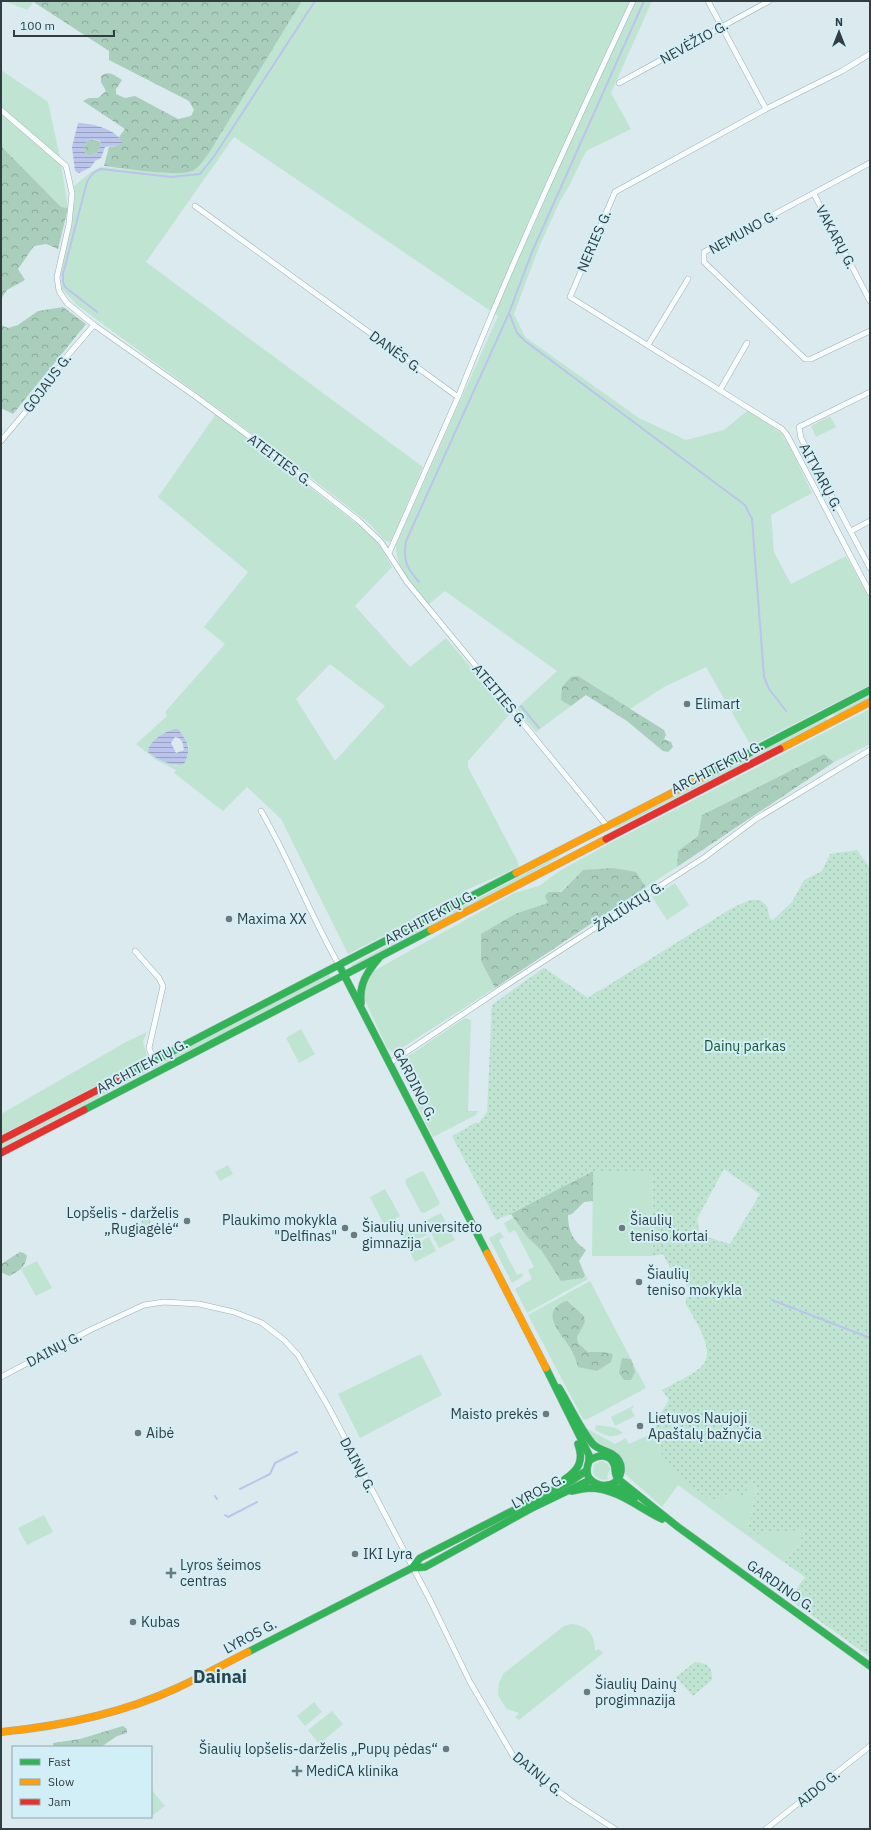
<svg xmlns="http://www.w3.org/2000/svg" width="871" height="1830" viewBox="0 0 871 1830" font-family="'IBM Plex Sans',sans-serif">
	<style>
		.green { fill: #c0e4d2; fill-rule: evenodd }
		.forest { fill: url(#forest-crowns) }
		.park { fill: url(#park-dots); fill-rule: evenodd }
		.water { fill: url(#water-rules); fill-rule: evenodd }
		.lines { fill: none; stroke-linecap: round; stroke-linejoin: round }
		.stream { stroke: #bbc4ec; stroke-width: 2 }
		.street-casing { stroke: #a2afb2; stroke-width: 6 }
		.fast-casing { stroke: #a2afb2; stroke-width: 8 }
		.slow-casing { stroke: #a2afb2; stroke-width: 8 }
		.jam-casing { stroke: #a2afb2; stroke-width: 8 }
		.street { stroke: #f9fcfd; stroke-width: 5 }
		.fast { stroke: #30b455; stroke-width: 7 }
		.slow { stroke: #ff9f0a; stroke-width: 7 }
		.jam { stroke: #e5322d; stroke-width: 7 }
		.poi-dot { fill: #6c7a7d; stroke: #d2eff7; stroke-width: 1.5 }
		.labels { text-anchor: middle; stroke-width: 4; stroke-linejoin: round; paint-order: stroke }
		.street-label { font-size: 14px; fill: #313d40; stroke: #d2eff7 }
		.poi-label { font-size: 14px; fill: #313d40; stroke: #d2eff7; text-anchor: start }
		.park-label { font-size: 14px; fill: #155431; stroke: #d2eff7 }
		.district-label { font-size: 18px; font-weight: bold; fill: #2d464d; stroke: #d2eff7 }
	</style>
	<defs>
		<pattern id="forest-crowns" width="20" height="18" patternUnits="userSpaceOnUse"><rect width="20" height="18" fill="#a9cebc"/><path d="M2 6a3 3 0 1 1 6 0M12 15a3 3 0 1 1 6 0" fill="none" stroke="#8aa89a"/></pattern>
		<pattern id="park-dots" width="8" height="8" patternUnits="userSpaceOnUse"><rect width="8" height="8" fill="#c0e4d2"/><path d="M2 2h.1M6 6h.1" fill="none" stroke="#a5c4b5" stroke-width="1.8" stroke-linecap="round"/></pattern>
		<pattern id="water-rules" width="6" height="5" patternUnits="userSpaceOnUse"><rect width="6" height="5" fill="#bbc4ec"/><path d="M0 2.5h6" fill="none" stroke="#99a0c1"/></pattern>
	</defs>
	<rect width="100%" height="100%" fill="#daeaef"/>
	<!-- green -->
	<g class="green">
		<path d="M5 1H32L33 3 27 10Z"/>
		<path d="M302 1H652L611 93 631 129 586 151 569 186 559 203 539 247 514 314 525 337 639 418 686 440 724 430 748 410 781 433 790 447 812 493 771 515 774 552 791 584 846 556 870 599V685L751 746 706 667 664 687 630 709 578 676 561 699 571 706 536 732 516 709 557 671 445 591 428 605C414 587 395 569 396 545L498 316 234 137 146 262 423 467 392 539 389 542 384 540 370 524 297 467 77 305 62 289 61 274 75 198 74 186 91 172 101 167 168 173 191 171 199 165 209 153Z"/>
		<path d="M1 70 48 102 60 158 68 208 61 207 1 146Z"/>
		<path d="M216 414 375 538 392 567 355 606 410 667 446 638 510 714 468 761V767L517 860 519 867 466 890 454 900 348 954 281 819 247 787 223 811 174 773 176 770 156 760 136 744 167 716 165 712 225 644 204 627 248 572 158 497ZM330 664 385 706 335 761 296 699ZM174 729 189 747 177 766 161 760 149 747 164 733Z"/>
		<path d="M830 416 836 427 816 437 811 426Z"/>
		<path d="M870 695V698L836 716 834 715V713Z"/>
		<path d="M870 709V744L834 762 824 754 702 815 698 836 678 851 677 867 646 887 636 872 583 870 548 903 517 913 481 961 495 988 394 1053 387 1048 363 996V984L370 973 514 893 539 886 561 870 618 839Z"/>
		<path d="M826 718 827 720 615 829 614 827Z"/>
		<path d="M564 853 544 866 353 969 351 965Z"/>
		<path d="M675 883 689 905 667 920 652 897Z"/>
		<path d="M544 968 588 998 599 990 653 1172 652 1256H592L593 1171 491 1016 492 1005Z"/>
		<path d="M329 975 331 977 154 1069H151L152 1066Z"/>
		<path d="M465 1018 471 1020 468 1111H478L476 1115 433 1137 416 1103 414 1095 405 1070 406 1064 404 1059Z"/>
		<path d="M301 1029 315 1054 299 1063 286 1038Z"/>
		<path d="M147 1032 143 1042 147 1055 146 1060 1 1135V1114L126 1042Z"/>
		<path d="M143 1071 146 1072 145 1073 1 1148V1145Z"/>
		<path d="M228 1165 233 1174 220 1181 215 1172Z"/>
		<path d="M422 1171 424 1172 440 1203 439 1205 424 1213 421 1212 405 1182 406 1179Z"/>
		<path d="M385 1189 400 1216 384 1225 370 1197Z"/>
		<path d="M441 1213 455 1240 439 1248 425 1221Z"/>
		<path d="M514 1217 528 1238 541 1250 561 1281 582 1278 585 1275 588 1279 527 1313 515 1289 532 1279 528 1270 534 1267 515 1230 509 1233 504 1223Z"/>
		<path d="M421 1223 427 1235 407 1245 401 1233Z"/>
		<path d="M500 1232 504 1237 499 1240 517 1275 522 1273 523 1275 522 1277 512 1283 489 1238Z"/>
		<path d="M429 1237 436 1251 415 1262 408 1248Z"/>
		<path d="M37 1261 52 1288 36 1296 21 1269Z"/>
		<path d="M590 1281 646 1388 586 1420 583 1419 528 1315ZM562 1302H567L584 1316 585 1322 577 1337 578 1343 588 1352H603L578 1367 569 1345 561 1335 553 1313Z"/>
		<path d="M421 1354 442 1395 360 1438 338 1394Z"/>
		<path d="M633 1406 634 1407 631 1409 635 1416 615 1426 611 1417Z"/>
		<path d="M598 1425 616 1428 623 1433C610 1439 607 1436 595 1430V1426Z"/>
		<path d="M588 1429 615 1444 626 1438 629 1444 649 1435 654 1436 658 1447 716 1502 731 1491 752 1481 756 1489 748 1530 807 1529 785 1563 678 1485 662 1507 625 1474 622 1462 617 1452 609 1448 596 1444 587 1431Z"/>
		<path d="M602 1461 608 1464 610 1469 607 1477 609 1479C603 1481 596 1479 593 1473L594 1464Z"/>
		<path d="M44 1515 53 1532 27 1545 18 1528Z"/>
		<path d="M571 1624C588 1625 595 1635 595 1651L599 1649 603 1653 519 1720 515 1717 519 1713 507 1709 503 1704 498 1695 499 1683 503 1674 564 1626Z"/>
		<path d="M314 1702 322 1712 305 1726 297 1716Z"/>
		<path d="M332 1711 343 1724 319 1744 308 1730Z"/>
		<path d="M151 1789 165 1806 152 1816 151 1815Z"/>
	</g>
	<!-- forest -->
	<g class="forest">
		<path d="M32 1H302L209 153C204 159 199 168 192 171 177 177 122 168 104 166L109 147 116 146 120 139 119 137 125 129 83 101 89 98H98L106 91 101 82V76C109 70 114 75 122 80L116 89V94L125 98 135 96 178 119 191 116 194 110 189 101 109 60V51Z"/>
		<path d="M90 139 99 141 101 143 98 152 90 156 86 154 83 150 87 141Z"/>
		<path d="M1 146 61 207 68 208 58 249 46 244 34 246 18 269 25 280 7 290 1 299Z"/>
		<path d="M63 307 86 324 13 414 1 408V325L8 328 18 325 38 311Z"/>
		<path d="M578 676 664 730 666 735 664 739 671 742 673 747 668 752 663 751 627 721 586 695 571 706 561 700 562 687 571 677Z"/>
		<path d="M824 754 834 762 677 867 678 851 698 836 702 815Z"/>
		<path d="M613 868 636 872 646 887 495 988 481 961V934L517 913 548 903 545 896 548 892H561L583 870Z"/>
		<path d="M475 1123H479L572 1182 593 1171V1201L584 1202 572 1214 568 1215C568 1231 573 1241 586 1250L579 1261 585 1275 583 1278 561 1281 541 1250 528 1238 511 1214 499 1183 469 1132Z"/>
		<path d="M20 1252 24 1253 27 1256C25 1268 19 1271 9 1276L1 1272V1264Z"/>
		<path d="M567 1301 584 1316 585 1322 577 1337 578 1343 588 1352H603L613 1354 611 1362 597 1371 578 1367C576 1360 573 1353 569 1346 563 1336 545 1319 556 1307 560 1304 562 1302 567 1301Z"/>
		<path d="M622 1358 631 1359 635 1372 631 1380H624L619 1373Z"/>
		<path d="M123 1726 127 1729V1733L117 1736 101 1747H55L53 1745V1743L80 1739Z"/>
	</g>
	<!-- park -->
	<g class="park">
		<path d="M857 850 870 868V1657L789 1599 805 1577 785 1563 807 1529 751 1535 748 1530 756 1489 752 1481 742 1497 731 1491 716 1502 709 1500C693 1487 654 1456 654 1434 655 1421 662 1411 669 1400L662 1390C674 1383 689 1377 700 1368 719 1352 694 1320 686 1304V1298L692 1295 676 1265 670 1268 663 1254 652 1256 653 1172 593 1171 511 1214 496 1220 452 1136 475 1123H479L487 1112 492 1005 544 968 588 998 732 908 750 900H760L767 906 770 919 773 920 792 902 804 880 822 871 830 854ZM724 1169 760 1194 730 1244 700 1235 697 1219Z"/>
		<circle cx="146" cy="1221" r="4.5"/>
		<path d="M695 1662C707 1662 713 1668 712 1680L693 1696 676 1677Z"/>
	</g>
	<!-- water -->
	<g class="water">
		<path d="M78 123C91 123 116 129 122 142L120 145 105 147 101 158 95 161 91 167 79 173 75 171 72 147ZM90 139 99 140 101 143 98 152 90 156 86 154 83 150 87 141Z"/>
		<path d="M174 729H178C188 743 192 748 184 764 172 767 158 760 148 752 149 741 164 732 174 729ZM175 737C182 738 183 743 184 750L176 753 171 743Z"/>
	</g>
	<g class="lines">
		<!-- stream -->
		<g class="stream">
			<path d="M97 312 65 287 63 282V274L87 182C91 175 94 171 101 169L171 177 200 174 215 155 315 1"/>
			<path d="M509 313 517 333 525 341 745 505 752 519 764 677 769 689 786 711"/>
			<path d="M419 582C406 567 403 561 406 541L509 313 532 252 644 1"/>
			<path d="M521 706 539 728"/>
			<path d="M772 1300 870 1338"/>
			<path d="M240 1489 270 1474 275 1463 297 1452"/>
			<path d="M215 1496 217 1499"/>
			<path d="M225 1515 228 1517 257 1502"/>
		</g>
		<defs>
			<g id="street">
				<path d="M708 1 766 109"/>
				<path d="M870 54 842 71 766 109 615 192 570 297 782 429 787 435 870 593"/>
				<path d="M619 83 769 1"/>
				<path d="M1 110 66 166 72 193 69 224 57 277 59 291 67 303 94 325 195 396 280 459 358 520 381 542 407 582 607 826"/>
				<path d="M870 163 704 252V262L805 359H811L870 331"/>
				<path d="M814 194 870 301"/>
				<path d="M195 206 458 397 389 553"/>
				<path d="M648 345 688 279"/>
				<path d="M720 390 747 343"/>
				<path d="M870 392 799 427 801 438 870 568"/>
				<path d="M458 397C511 263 572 132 633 1"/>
				<path d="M1 441 44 390 68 355 94 325"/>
				<path d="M851 531 870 521"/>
				<path d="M261 811C290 860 310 915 339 965"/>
				<path d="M135 951 159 978 163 986 149 1048 154 1061"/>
				<path d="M390 1063 502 988 705 857 756 819 870 750"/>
				<path d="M1 1377 90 1330 144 1305 164 1302 199 1304 234 1312 262 1323 284 1340 298 1355 328 1406 430 1600 470 1682 515 1759 570 1800 615 1829"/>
				<path d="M766 1829 870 1746"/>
			</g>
			<g id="fast">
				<path d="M701 778 870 690"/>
				<path d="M339 965 487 1253"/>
				<path d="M361 1003C359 984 367 972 379 958"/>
				<path d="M117 1080 516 873"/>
				<path d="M84 1110 431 930"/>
				<path d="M546 1368 589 1455V1461"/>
				<path d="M559 1388C570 1406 579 1427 592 1443 599 1452 613 1450 619 1461 623 1468 621 1478 614 1483 604 1489 586 1483 587 1470 587 1467 588 1464 589 1461 597 1455 609 1453 614 1464 616 1469 614 1474 618 1479L678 1527 870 1666"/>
				<path d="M565 1479C579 1470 584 1460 578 1444"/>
				<path d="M608 1485 621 1489 634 1499"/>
				<path d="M572 1491C578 1490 585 1488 591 1488 618 1489 639 1508 662 1519"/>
				<path d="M412 1568 425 1567 532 1508 590 1480"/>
				<path d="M248 1652 412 1568 420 1558 571 1481 586 1471"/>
			</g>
			<g id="slow">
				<path d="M780 749 870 702"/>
				<path d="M516 873 701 778"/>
				<path d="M431 930 606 839"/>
				<path d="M487 1253 546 1368"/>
				<path d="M1 1732C62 1726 121 1714 177 1688 201 1677 224 1664 248 1652"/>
			</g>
			<g id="jam">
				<path d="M606 839 780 749"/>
				<path d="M1 1140 117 1080"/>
				<path d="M1 1153 84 1110"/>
			</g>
		</defs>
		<!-- street casing -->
		<use href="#street" class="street-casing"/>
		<!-- fast casing -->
		<use href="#fast" class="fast-casing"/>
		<!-- slow casing -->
		<use href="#slow" class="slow-casing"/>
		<!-- jam casing -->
		<use href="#jam" class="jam-casing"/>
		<!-- street -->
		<use href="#street" class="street"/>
		<!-- fast -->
		<use href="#fast" class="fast"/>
		<!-- slow -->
		<use href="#slow" class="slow"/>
		<!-- jam -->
		<use href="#jam" class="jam"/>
	</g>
	<!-- markers -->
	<g class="poi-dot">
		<circle cx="687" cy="704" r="4"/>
		<circle cx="229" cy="919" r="4"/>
		<circle cx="187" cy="1221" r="4"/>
		<circle cx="345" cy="1228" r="4"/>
		<circle cx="622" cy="1228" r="4"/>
		<circle cx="354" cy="1235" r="4"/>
		<circle cx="639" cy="1282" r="4"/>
		<circle cx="546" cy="1414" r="4"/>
		<circle cx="640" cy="1426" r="4"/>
		<circle cx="138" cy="1433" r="4"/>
		<circle cx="355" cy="1554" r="4"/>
		<path d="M169 1567h4v4h4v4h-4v4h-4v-4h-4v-4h4z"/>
		<circle cx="133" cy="1622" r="4"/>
		<circle cx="587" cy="1692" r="4"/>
		<circle cx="446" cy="1749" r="4"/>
		<path d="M295 1765h4v4h4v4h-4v4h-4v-4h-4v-4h4z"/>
	</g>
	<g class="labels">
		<!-- street labels -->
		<g class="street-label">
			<text transform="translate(694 42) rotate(-29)" y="5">NEVĖŽIO G.</text>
			<text transform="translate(743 232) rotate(-29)" y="5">NEMUNO G.</text>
			<text transform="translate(836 237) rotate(62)" y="5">VAKARŲ G.</text>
			<text transform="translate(594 241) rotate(-67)" y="5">NERIES G.</text>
			<text transform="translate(396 352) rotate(36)" y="5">DANĖS G.</text>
			<text transform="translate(47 383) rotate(-53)" y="5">GOJAUS G.</text>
			<text transform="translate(280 460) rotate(37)" y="5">ATEITIES G.</text>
			<text transform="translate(821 477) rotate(62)" y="5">AITVARŲ G.</text>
			<text transform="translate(500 695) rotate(50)" y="5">ATEITIES G.</text>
			<text transform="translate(717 767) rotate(-27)" y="5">ARCHITEKTŲ G.</text>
			<text transform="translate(629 906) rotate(-33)" y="5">ŽALIŪKIŲ G.</text>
			<text transform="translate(430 917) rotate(-28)" y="5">ARCHITEKTŲ G.</text>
			<text transform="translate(142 1066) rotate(-28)" y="5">ARCHITEKTŲ G.</text>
			<text transform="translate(415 1084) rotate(63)" y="5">GARDINO G.</text>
			<text transform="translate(54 1349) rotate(-28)" y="5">DAINŲ G.</text>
			<text transform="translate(358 1465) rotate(62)" y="5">DAINŲ G.</text>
			<text transform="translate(538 1491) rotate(-28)" y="5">LYROS G.</text>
			<text transform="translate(781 1586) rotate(35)" y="5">GARDINO G.</text>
			<text transform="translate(250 1636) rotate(-28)" y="5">LYROS G.</text>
			<text transform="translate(538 1774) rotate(40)" y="5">DAINŲ G.</text>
			<text transform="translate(818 1788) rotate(-39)" y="5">AIDO G.</text>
		</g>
		<!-- poi labels -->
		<g class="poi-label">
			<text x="695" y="709">Elimart</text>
			<text x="237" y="924">Maxima XX</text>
			<text x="179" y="1218" text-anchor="end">Lopšelis - darželis<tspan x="179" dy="16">„Rugiagėlė“</tspan></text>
			<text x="337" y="1225" text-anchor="end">Plaukimo mokykla<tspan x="337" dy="16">"Delfinas"</tspan></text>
			<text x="630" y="1225">Šiaulių<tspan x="630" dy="16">teniso kortai</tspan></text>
			<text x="362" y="1232">Šiaulių universiteto<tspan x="362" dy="16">gimnazija</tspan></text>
			<text x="647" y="1279">Šiaulių<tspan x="647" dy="16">teniso mokykla</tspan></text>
			<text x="538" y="1419" text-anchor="end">Maisto prekės</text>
			<text x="648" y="1423">Lietuvos Naujoji<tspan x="648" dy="16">Apaštalų bažnyčia</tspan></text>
			<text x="146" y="1438">Aibė</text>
			<text x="363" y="1559">IKI Lyra</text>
			<text x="180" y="1570">Lyros šeimos<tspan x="180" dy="16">centras</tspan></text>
			<text x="141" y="1627">Kubas</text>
			<text x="595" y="1689">Šiaulių Dainų<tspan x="595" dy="16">progimnazija</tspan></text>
			<text x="438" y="1754" text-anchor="end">Šiaulių lopšelis-darželis „Pupų pėdas“</text>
			<text x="306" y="1776">MediCA klinika</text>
		</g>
		<!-- park labels -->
		<g class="park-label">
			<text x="745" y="1051">Dainų parkas</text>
		</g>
		<!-- district labels -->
		<g class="district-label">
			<text x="220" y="1683">Dainai</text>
		</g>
	</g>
	<!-- border -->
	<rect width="871" height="1830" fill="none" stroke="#313d40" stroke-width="4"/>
	<!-- legend -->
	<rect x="12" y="1746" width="140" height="72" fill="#d2eff7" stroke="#92a8ae"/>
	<rect x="20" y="1759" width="20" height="6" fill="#30b455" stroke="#92a8ae"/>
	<text x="48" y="1766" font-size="12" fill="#313d40">Fast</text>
	<rect x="20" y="1779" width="20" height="6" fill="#ff9f0a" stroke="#92a8ae"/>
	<text x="48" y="1786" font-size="12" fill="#313d40">Slow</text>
	<rect x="20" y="1799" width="20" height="6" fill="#e5322d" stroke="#92a8ae"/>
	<text x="48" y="1806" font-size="12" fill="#313d40">Jam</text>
	<!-- north arrow -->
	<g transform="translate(839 32)" stroke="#d2eff7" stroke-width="3" paint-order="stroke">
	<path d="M0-3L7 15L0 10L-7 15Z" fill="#313d40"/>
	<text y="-6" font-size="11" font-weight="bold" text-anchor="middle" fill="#313d40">N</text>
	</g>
	<!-- scale -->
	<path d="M14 30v6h100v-6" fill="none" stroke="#313d40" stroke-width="2"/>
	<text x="20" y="30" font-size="12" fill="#313d40" stroke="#d2eff7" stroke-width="3" paint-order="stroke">100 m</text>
</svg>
